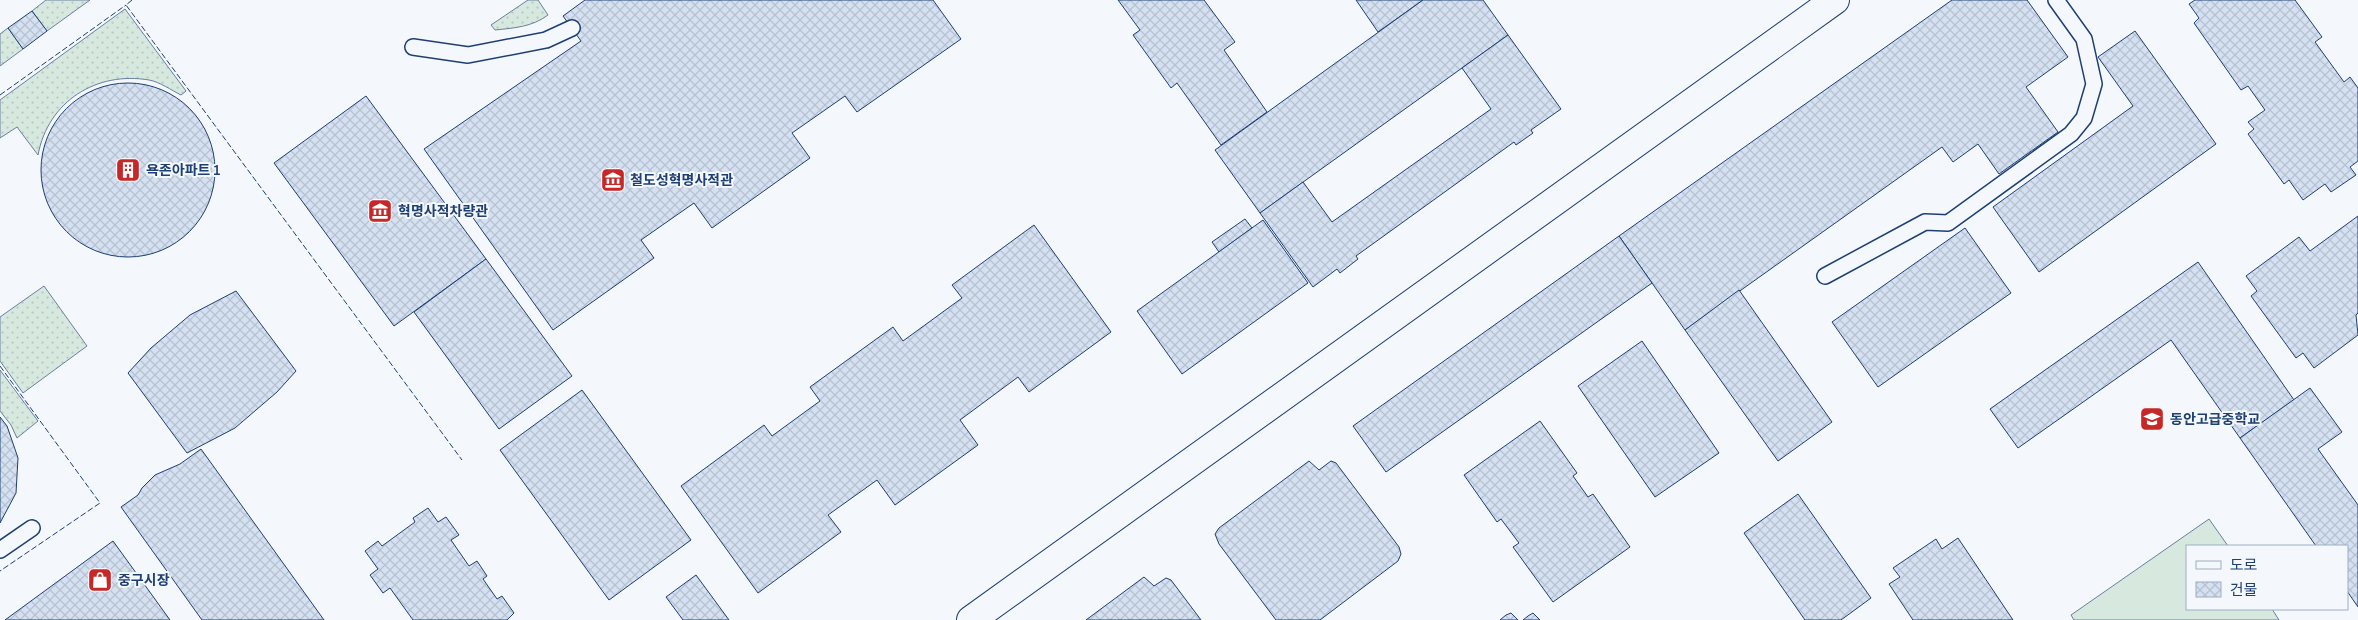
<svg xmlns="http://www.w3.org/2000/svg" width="2358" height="620" viewBox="0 0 2358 620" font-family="'Archivo Narrow','Noto Sans KR',sans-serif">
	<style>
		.grass { fill: url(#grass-dots); stroke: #687fa3 }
		.pitch { fill: #d7e8df; stroke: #687fa3 }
		.building { fill: url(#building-cross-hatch); stroke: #1d3f73 }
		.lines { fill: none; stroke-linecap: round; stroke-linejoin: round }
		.lane-casing { stroke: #1d3f73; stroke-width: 18 }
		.secondary-casing { stroke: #1d3f73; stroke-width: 30 }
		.lane { stroke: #f4f7fb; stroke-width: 15 }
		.secondary { stroke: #f4f7fb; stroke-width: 28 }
		.fence { stroke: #1d3f73; stroke-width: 1; stroke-dasharray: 6 2.5; stroke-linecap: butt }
		.labels { text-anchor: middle; stroke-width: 4; stroke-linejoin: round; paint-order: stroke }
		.poi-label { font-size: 14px; font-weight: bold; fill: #1d3f73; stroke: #f4f7fb; text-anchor: start }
	</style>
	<defs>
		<pattern id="grass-dots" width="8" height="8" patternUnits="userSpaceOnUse" patternTransform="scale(1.25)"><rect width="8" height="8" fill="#d7e8df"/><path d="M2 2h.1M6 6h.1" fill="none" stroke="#b8c8c3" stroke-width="1.8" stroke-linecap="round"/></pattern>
		<pattern id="building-cross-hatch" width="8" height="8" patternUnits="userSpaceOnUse" patternTransform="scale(1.25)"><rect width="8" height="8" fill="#d5e0f0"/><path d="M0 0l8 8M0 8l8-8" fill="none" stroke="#b6c1d1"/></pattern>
	</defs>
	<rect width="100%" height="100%" fill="#f4f7fb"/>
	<!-- grass -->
	<g class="grass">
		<path d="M46 0H90L47 31 32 11Z"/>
		<path d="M528 0H538L548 15C532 27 514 28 495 30L491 25Z"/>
		<path d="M125 9 186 91 181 95C171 90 160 82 149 80 97 71 48 101 38 155L17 127 0 138V100Z"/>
		<path d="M8 28 23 49 0 66V34Z"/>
		<path d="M44 286 87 346 23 393 0 361V317Z"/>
		<path d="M0 370 38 421 17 438 11 425 0 411Z"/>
	</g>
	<!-- pitch -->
	<path class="pitch" d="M2209 519 2228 546H2187V609H2272L2279 620H2074L2071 615Z"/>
	<!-- building -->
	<g class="building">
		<path d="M585 0H933L961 39 857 112 845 96 792 133 810 158 712 228 694 203 641 240 654 258 553 330 424 149 581 41 563 16Z"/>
		<path d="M1118 0H1204L1235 42 1224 50 1267 112 1221 145 1177 83 1171 88 1133 35 1140 30Z"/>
		<path d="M1356 0H1423L1378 32Z"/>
		<path d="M1423 0H1483L1508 35 1260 213 1215 150Z"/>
		<path d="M1952 0H2027L2068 57 2026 87 2058 132 1999 174 1978 144 1953 162 1942 147 1685 330 1619 236Z"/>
		<path d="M2195 0H2295L2322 37 2315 42 2344 82 2350 77 2358 88V161L2350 167 2356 175 2331 192 2325 184 2303 200 2289 180 2284 184 2248 134 2254 129 2248 122 2265 110 2248 86 2241 90 2194 23 2199 18 2189 4Z"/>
		<path d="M32 11 47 31 23 49 8 28Z"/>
		<path d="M2135 31 2216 144 2039 272 1993 207 2133 106 2098 57Z"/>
		<path d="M1508 35 1561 109 1531 130 1533 133 1516 145 1514 142 1356 256 1358 259 1340 273 1337 269 1313 287 1260 213 1303 182 1332 222 1491 109 1462 68Z"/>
		<circle cx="128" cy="170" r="87"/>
		<path d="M366 96 486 259 394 326 274 163Z"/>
		<path d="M2358 216V313L2356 315 2358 335 2314 368 2303 353 2296 358 2251 296 2257 291 2246 276 2299 237 2310 251Z"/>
		<path d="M1245 219 1252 228 1219 252 1212 242Z"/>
		<path d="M1263 220 1308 283 1182 374 1137 311Z"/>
		<path d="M1034 225 1111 332 1029 392 1018 377 960 420 978 445 895 505 877 480 828 515 841 532 758 593 681 486 764 425 772 436 820 401 810 387 893 327 903 341 962 298 952 285Z"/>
		<path d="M1965 228 2011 293 1878 387 1832 322Z"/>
		<path d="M1619 236 1652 283 1386 472 1353 426Z"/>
		<path d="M486 259 572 376 499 429 414 312Z"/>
		<path d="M2198 262 2294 400 2240 438 2171 340 2018 448 1990 409Z"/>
		<path d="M1739 290 1832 422 1778 461 1685 330Z"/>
		<path d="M236 291 296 371 277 392 235 428 187 453 128 373 151 348 190 315Z"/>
		<path d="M1642 341 1719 453 1655 497 1578 386Z"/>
		<path d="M2310 388 2342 432 2318 449 2358 505V607L2347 591V546H2316L2240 438Z"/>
		<path d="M582 390 691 540 609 600 500 450Z"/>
		<path d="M0 417 7 426 18 458 16 493 0 523Z"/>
		<path d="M1540 421 1577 473 1573 476 1588 497 1593 494 1630 547 1553 602 1513 547 1519 543 1501 519 1497 522 1464 475Z"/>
		<path d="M201 449 324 620H202L121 507 138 495 142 488 155 475 180 464Z"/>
		<path d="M1309 461 1319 470 1331 461 1336 463 1399 547 1401 554 1398 561 1320 620H1276L1219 544 1215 534 1219 528Z"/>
		<path d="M1798 494 1871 598 1841 620H1805L1744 533Z"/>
		<path d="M428 508 438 522 446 517 459 535 451 540 469 566 477 561 487 576 483 579 497 599 502 596 514 613 507 620H413L390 588 383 593 370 575 378 569 365 551 378 541 382 546 415 522 413 518Z"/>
		<path d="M1958 538 2013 620H1913L1889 584 1900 577 1893 568 1936 539 1942 549Z"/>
		<path d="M113 541 170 620H5Z"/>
		<path d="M696 575 729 620H683L666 597Z"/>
		<path d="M1144 577 1154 586 1166 578 1171 580 1201 620H1086Z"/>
		<path d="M1511 613 1518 620H1500L1506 615Z"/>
		<path d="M1533 613 1540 620H1523L1528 616Z"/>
	</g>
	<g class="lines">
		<defs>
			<g id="lane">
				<path d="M413 47 468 55 546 40 572 28"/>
				<path d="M1825 276 1925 222 1948 223 2071 134 2084 118 2094 84 2084 39 2056 0"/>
				<path d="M0 550 32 528"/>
			</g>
			<path id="secondary" d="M971 620 1835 0"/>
		</defs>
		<!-- lane casing -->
		<use href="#lane" class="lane-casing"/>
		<!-- secondary casing -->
		<use href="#secondary" class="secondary-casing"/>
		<!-- lane -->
		<use href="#lane" class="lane"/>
		<!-- secondary -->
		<use href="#secondary" class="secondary"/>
		<!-- fence -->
		<g class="fence">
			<path d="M132 0 126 5 462 460"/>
			<path d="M0 95 126 5"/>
			<path d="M0 366 100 503 0 571"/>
		</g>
	</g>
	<!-- icons -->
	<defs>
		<symbol id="building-square" viewBox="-11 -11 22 22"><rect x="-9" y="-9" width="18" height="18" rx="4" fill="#c62828" stroke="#f4f7fb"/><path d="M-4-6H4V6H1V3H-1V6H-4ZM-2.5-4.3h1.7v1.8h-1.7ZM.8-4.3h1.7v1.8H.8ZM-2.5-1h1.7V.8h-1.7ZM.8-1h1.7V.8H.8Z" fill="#fff"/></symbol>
		<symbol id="museum-square" viewBox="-11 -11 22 22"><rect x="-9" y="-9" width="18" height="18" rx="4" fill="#c62828" stroke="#f4f7fb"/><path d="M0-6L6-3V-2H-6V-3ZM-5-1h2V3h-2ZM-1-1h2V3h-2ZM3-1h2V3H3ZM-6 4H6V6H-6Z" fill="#fff"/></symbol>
		<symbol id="school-square" viewBox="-11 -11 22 22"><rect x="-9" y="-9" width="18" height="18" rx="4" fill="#c62828" stroke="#f4f7fb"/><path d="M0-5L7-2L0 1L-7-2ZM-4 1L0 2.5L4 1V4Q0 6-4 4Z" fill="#fff"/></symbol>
		<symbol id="shop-square" viewBox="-11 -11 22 22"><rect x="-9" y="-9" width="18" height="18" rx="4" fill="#c62828" stroke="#f4f7fb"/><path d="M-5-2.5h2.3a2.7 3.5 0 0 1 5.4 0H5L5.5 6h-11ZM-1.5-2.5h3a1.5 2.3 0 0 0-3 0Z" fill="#fff"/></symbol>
	</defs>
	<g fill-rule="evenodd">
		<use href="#building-square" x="114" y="156" width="28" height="28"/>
		<use href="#museum-square" x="599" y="166" width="28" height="28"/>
		<use href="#museum-square" x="366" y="197" width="28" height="28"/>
		<use href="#school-square" x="2138" y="405" width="28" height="28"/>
		<use href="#shop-square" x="86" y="566" width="28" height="28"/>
	</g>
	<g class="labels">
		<!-- poi labels -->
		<g class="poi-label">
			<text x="146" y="175">욕존아파트 1</text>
			<text x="630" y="185">철도성혁명사적관</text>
			<text x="398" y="216">혁명사적차량관</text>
			<text x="2170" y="424">동안고급중학교</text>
			<text x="118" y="585">중구시장</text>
		</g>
	</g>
	<!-- legend -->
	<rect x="2186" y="545" width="162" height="65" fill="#f4f7fb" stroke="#9eadc5"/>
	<rect x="2196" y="561" width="25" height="8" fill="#f4f7fb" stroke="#9eadc5"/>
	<text x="2230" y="570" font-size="15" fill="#1d3f73">도로</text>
	<rect x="2196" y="582" width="25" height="15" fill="url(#building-cross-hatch)" stroke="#9eadc5"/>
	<text x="2230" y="595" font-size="15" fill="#1d3f73">건물</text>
</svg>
